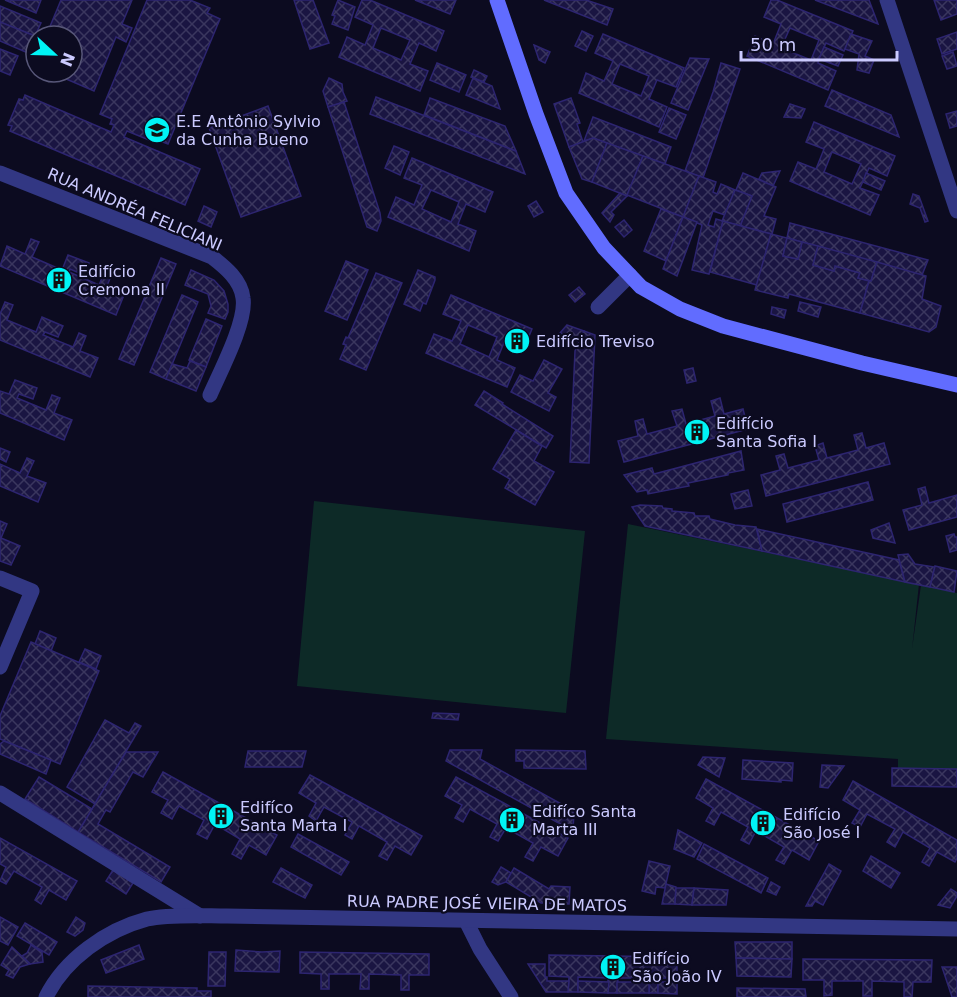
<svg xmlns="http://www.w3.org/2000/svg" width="957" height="997" viewBox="0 0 957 997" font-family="'DejaVu Sans',sans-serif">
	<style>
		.green { fill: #0d2a27 }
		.building { fill: url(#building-cross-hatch); stroke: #2d2570; stroke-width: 1.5; fill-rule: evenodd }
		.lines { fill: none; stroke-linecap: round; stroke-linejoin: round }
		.street { stroke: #323783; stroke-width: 15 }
		.secondary { stroke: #616cff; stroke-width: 15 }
		.labels { text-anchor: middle; stroke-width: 4.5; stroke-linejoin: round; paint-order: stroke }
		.poi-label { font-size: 16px; fill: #cbcaff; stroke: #0c0b20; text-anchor: start }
		.street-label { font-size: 16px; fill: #cbcaff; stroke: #0c0b20 }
	</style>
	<defs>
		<pattern id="building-cross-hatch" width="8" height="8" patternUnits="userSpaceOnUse" patternTransform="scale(1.5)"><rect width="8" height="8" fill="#1a1542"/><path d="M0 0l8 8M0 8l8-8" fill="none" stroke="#3a365e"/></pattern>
	</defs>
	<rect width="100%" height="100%" fill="#0c0b20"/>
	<!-- green -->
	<g class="green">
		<path d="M314 501 585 531 566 713 297 686Z"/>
		<path d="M628 524 919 584 912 649 921 585 957 593V769L898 768V759L606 739Z"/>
	</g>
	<!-- building -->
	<g class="building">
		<path d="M5 0H41L36 13Z"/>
		<path d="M61 0H132L122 24 132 28 126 42 116 37 94 91 50 72H72V36H46Z"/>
		<path d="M147 0H190L210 8 207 13 220 19 168 144 155 139 154 142 127 131 124 137 200 169 185 205 10 131 12 126 8 125 19 99 23 100 25 95 111 132 114 125 110 124 112 119 100 114Z"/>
		<path d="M294 0H313L329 43 310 49Z"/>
		<path d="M338 0 355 7 348 30 332 24 335 16 332 15Z"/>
		<path d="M362 0H370L444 31 436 51 419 43 410 64 428 71 420 91 339 57 347 37 365 45 373 25 355 17ZM381 28 410 40 401 60 373 48Z"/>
		<path d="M415 0H456L450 14Z"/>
		<path d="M544 0H586L613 9 607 25Z"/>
		<path d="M771 0H777L853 31 844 51 826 43 819 59 818 63 836 71 828 90 747 56 755 36 773 44 781 24 764 17ZM790 28 819 40 811 60 781 48Z"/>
		<path d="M815 0H869L878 24Z"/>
		<path d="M934 0H957V14L941 20Z"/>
		<path d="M0 6 41 23 35 36 0 22Z"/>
		<path d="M0 22 35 36 28 53 0 41Z"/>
		<path d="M582 31 593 36 586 51 575 46Z"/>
		<path d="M957 32V49L942 54 937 39Z"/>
		<path d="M603 34 684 68 676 87 657 80 649 99 667 107 659 127 579 93 586 73 604 81 613 61 595 53ZM620 64 649 76 641 96 612 84Z"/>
		<path d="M851 34 872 41 865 56 874 60 869 73 857 70 859 54 845 49Z"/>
		<path d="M534 45 550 52 545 63 539 60Z"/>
		<path d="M824 47 843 55 838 66 819 59Z"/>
		<path d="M0 49 18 56 10 75 0 71Z"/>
		<path d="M953 52 957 66 947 69 942 56Z"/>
		<path d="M690 58 709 59 688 110 671 103Z"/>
		<path d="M437 63 466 75 459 92 430 80Z"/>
		<path d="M721 63 740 69 703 178 685 171 713 92Z"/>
		<path d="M474 70 487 76 484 82 471 77Z"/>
		<path d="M329 78 342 84 343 92 347 101 328 107 323 91Z"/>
		<path d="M473 78 492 86 500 109 466 95Z"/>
		<path d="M832 90 891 115 899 137 825 106Z"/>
		<path d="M376 97 516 151 525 174 370 114Z"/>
		<path d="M430 98 505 126 516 151 424 115Z"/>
		<path d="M571 98 580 123 577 124 583 142 569 147 554 104Z"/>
		<path d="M344 102 380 213 381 221 377 231 367 227 328 107Z"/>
		<path d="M790 104 805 109 801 118 784 117Z"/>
		<path d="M268 106 301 196 241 217 209 128Z"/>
		<path d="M669 108 686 115 676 139 659 132Z"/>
		<path d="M957 111V126L950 128 946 114Z"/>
		<path d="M593 117 671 147 665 164 593 138 584 141Z"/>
		<path d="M814 122 895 156 887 176 869 168 860 188 879 195 870 215 790 181 798 162 816 169 824 149 806 142ZM832 152 861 164 852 184 824 172Z"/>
		<path d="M593 138 607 143 592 182 582 179 569 147Z"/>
		<path d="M607 143 643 156 627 196 592 182Z"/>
		<path d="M394 146 409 152 400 175 385 168Z"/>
		<path d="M643 156 699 176 683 217 627 195Z"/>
		<path d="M412 158 493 192 485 212 466 204 458 224 476 231 469 251 388 217 396 197 414 205 422 185 404 178ZM431 190 459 202 451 222 422 209Z"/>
		<path d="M780 171 773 186 759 179 762 173Z"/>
		<path d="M743 173 776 187 764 216 776 219 772 234 740 226 752 196 736 190Z"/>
		<path d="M866 173 885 181 881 190 863 182Z"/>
		<path d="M699 176 716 182 713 192 717 194 721 184 735 190 725 215 713 211 708 225 714 227 716 219 723 221 709 274 692 270 702 225 683 217Z"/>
		<path d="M735 190 752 196 740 226 722 221Z"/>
		<path d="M620 193 627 196 611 212 614 215 610 222 602 213Z"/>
		<path d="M913 194 919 196 928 221 925 222 920 208 910 204Z"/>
		<path d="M536 201 543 212 534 217 528 206Z"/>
		<path d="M204 206 217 212 211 227 198 221Z"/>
		<path d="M661 209 683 217 666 261 644 251Z"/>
		<path d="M683 217 697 222 677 276 663 269Z"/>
		<path d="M624 220 632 230 624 237 615 227Z"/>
		<path d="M723 221 771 234 757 285 710 272Z"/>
		<path d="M790 223 928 260 922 275 787 238Z"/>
		<path d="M771 234 787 238 783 256 798 259 802 242 818 246 813 265 834 271 835 266 860 273 858 278 869 281 860 313 789 294 788 298 755 290Z"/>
		<path d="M787 238 802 242 798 259 783 256Z"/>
		<path d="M31 239 39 242 32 257 62 270 68 255 89 263 84 275 70 269 69 272 99 285 105 271 112 274 106 288 124 295 116 315 0 266 7 246 25 254Z"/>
		<path d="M818 246 877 262 871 281 858 278 860 273 835 266 834 271 813 265Z"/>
		<path d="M161 258 176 264 134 365 119 359Z"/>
		<path d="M346 261 368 270 347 320 325 311Z"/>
		<path d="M877 262 926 276 922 299 941 306 936 327 929 332 860 313 869 281H871Z"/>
		<path d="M191 270 214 280 224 291 228 304V312L225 319 208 313 211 306 208 294 185 285Z"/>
		<path d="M418 270 435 277V280L426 304 423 303 420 311 404 304Z"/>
		<path d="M376 273 402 283 366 370 340 359 346 345 343 344 346 337 348 338Z"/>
		<path d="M579 287 585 294 575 302 569 295Z"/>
		<path d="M182 295 198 302 166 379 150 372Z"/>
		<path d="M451 295 532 329 524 348 505 340 497 360 515 368 507 387 426 353 434 334 452 341 461 321 443 314ZM468 325 497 337 489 357 460 344Z"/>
		<path d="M5 302 13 305 7 320 36 332 42 317 63 326 58 337 45 332 43 335 73 347 79 333 86 336 80 351 98 358 90 377 0 340V314Z"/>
		<path d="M800 302 821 307 818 317 798 311Z"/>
		<path d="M772 307 786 310 784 318 771 314Z"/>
		<path d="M206 319 222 326 206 367 189 360Z"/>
		<path d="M567 325 584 331 580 342 560 333Z"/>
		<path d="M584 331 595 335 589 463 570 462 575 351Z"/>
		<path d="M544 360 562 369 548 393 556 397 549 411 511 392 520 375 533 381Z"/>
		<path d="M190 361 206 367 196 391 166 379 172 364 187 368Z"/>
		<path d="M693 368 696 381 687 383 684 370Z"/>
		<path d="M15 380 37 388 33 399 19 394 17 398 46 410 52 395 60 398 54 413 72 420 64 440 0 413V391L9 394Z"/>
		<path d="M484 391 503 403 502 404 553 436 546 448 475 405Z"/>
		<path d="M720 398 724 414 743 409 748 429 624 462 618 441 638 436 635 421 643 419 647 434 677 426 672 411 682 409 686 424 715 416 711 401Z"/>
		<path d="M516 430 542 446 534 461 554 472 535 505 505 488 510 479 493 469Z"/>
		<path d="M862 433 866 448 884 443 890 464 766 496 761 475 780 470 776 456 784 454 788 468 819 460 815 446 823 443 827 458 858 450 854 435Z"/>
		<path d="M0 448 10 452 6 462 0 459Z"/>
		<path d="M741 451 744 470 728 473V475L688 483 689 486 648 494 647 490 637 492 624 475 652 468 654 474Z"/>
		<path d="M27 458 34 461 27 476 46 483 38 502 0 486V464L20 473Z"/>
		<path d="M868 482 873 500 787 522 783 504Z"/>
		<path d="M925 487 929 503 957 495V517L909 530 903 510 922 505 918 489Z"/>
		<path d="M748 490 752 506 735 509 731 494Z"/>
		<path d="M640 505 662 506 663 508 672 509V511L694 513 695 516H709L710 519 735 525 756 527 762 551 645 526 632 507Z"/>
		<path d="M0 521 7 524 1 538 20 546 11 565 0 561Z"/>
		<path d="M889 523 895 543 873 538 871 530Z"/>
		<path d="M757 529 899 560 905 582 762 551Z"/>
		<path d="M954 534 955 537H957V550L950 552 946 536Z"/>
		<path d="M908 554 915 564 935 567 930 587 905 582 898 555Z"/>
		<path d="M935 566 957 571 954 592 930 587Z"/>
		<path d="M40 631 56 638 51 651 35 644Z"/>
		<path d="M31 642 99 671 60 764 0 739V716Z"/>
		<path d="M85 649 101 656 96 669 79 662Z"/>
		<path d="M433 713 459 714 458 720 432 718Z"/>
		<path d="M105 720 129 733 135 723 141 726 95 804 67 787Z"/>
		<path d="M4 741 51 760 46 774 0 754V744Z"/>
		<path d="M450 750H482L480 759 574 811 573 831 446 761Z"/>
		<path d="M516 750 585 751 586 769 524 768V761H516Z"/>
		<path d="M248 751H306L302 767H245Z"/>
		<path d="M126 752H158L143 777 133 772 110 812 106 810 98 824 170 867 161 882 78 832Z"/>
		<path d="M703 757 725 758 719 777 698 765Z"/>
		<path d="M743 760 793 763 792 781 781 780V782L742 779Z"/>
		<path d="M822 765 844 766 828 788 820 787Z"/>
		<path d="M892 768 957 769V787L892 786Z"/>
		<path d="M163 772 277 835 266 855 249 845 241 859 232 854 240 839 215 824 207 839 197 834 204 820 179 806 172 819 161 813 168 800 152 792Z"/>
		<path d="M310 775 422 836 411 855 395 846 387 860 379 856 387 842 359 826 352 839 345 835 352 822 324 807 316 821 309 816 316 803 299 793Z"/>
		<path d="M39 777 92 809 78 832 25 799Z"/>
		<path d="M456 777 568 838 558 856 541 847 533 861 525 857 533 843 506 828 498 841 490 837 497 824 470 809 463 822 455 818 462 805 445 796Z"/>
		<path d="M706 779 819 841 809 860 792 850 784 864 776 860 784 847 756 831 749 844 741 840 748 827 721 812 714 825 706 821 713 808 696 798Z"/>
		<path d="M853 781 957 840V858L955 862 937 852 929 866 922 862 930 848 903 832 895 847 887 842 895 829 867 814 860 827 852 823 860 810 843 800Z"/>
		<path d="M678 830 702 843 694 857 674 849Z"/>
		<path d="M298 834 349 862 341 875 291 847Z"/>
		<path d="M0 838 77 881 66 900 49 890 41 904 35 900 42 887 14 871 6 884 0 881 6 867 0 864Z"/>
		<path d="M704 844 768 878 761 893 697 859Z"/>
		<path d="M871 856 900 873 891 888 863 871Z"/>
		<path d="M649 861 670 866 665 888 656 887 655 894 642 891Z"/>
		<path d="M829 864 841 871 838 877 823 905 815 901 812 906H806Z"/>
		<path d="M501 867 511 873 506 882 498 885 492 882Z"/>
		<path d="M281 868 312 885 305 898 273 882Z"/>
		<path d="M514 868 549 889 551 886 570 887 569 904 541 903 506 882Z"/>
		<path d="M113 870 133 883 126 894 106 881Z"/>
		<path d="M771 882 780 887 776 895 767 891Z"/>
		<path d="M666 884 676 887 675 904H662Z"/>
		<path d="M676 888H694L692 905 675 904Z"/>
		<path d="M694 888 728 890 726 905H692Z"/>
		<path d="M951 889 957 893V896L950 908 938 905Z"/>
		<path d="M0 917 18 927 8 945 0 941Z"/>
		<path d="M76 917 85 923 83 930 75 936 67 932Z"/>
		<path d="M25 923 57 942 49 955 17 936Z"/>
		<path d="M735 942H792V959L736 958Z"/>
		<path d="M31 945 42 952 43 962 30 964 22 956 27 953Z"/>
		<path d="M139 945 144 959 106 973 101 960Z"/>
		<path d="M12 947 30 964 20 967 13 978 6 975 9 970 1 965Z"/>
		<path d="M236 950 262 952 280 951 279 972 235 971Z"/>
		<path d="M209 952H226L225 986H208Z"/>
		<path d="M300 952 429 954V975H409V990H401V975L369 974V989H360L361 974H329V989H321V974L300 973Z"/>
		<path d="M549 955 677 957V978H658V993H649L650 978H618L617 993H608V978L578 977V992H568L569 977 549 976Z"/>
		<path d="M736 958 792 959 791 977 737 976Z"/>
		<path d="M803 959 932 960 931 982H913L912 997H904V982L872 981V996H863V981H832V995L824 996V980H803Z"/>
		<path d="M528 964H545V977H547V981H569L568 992H546Z"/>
		<path d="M942 967H957V997H952Z"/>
		<path d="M578 981 609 982 608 993 578 992Z"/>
		<rect x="617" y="982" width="32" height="11"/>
		<path d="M658 982H677V994L658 993Z"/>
		<path d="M88 986 197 988V991H211V997H88Z"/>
		<path d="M737 988 805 989 806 997H737Z"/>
	</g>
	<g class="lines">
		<!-- street -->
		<g class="street">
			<path d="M887 0 957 211"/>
			<path d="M0 173 212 257C225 267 241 280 243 298 247 321 220 372 210 395"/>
			<path d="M598 307 630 275"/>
			<path d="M0 578 32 591 0 667"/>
			<path d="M0 793 200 916"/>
			<path d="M466 921 480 949 511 997"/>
			<path d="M46 997C65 959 106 930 147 919 169 914 204 916 227 916L957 929"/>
		</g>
		<!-- secondary -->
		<path class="secondary" d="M497 0 536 114 566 193 604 248 641 287 680 309 723 326 862 363 957 385"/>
	</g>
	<!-- icons -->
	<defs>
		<symbol id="school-disc" viewBox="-11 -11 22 22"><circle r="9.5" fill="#00f4f5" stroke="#0c0b20"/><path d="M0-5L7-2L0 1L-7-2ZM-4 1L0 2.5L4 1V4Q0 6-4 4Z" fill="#111"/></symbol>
		<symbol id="building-disc" viewBox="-11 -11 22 22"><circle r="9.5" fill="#00f4f5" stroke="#0c0b20"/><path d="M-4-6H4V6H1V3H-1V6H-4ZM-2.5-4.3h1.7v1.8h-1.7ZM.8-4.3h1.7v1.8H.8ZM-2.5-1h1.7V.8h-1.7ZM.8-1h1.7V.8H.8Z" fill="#111"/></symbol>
	</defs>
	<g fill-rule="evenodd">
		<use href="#school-disc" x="142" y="115" width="30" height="30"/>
		<use href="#building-disc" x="44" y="265" width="30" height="30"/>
		<use href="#building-disc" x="502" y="326" width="30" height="30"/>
		<use href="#building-disc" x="682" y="417" width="30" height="30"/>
		<use href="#building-disc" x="206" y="801" width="30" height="30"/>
		<use href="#building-disc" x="497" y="805" width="30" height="30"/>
		<use href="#building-disc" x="748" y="808" width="30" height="30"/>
		<use href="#building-disc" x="598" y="952" width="30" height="30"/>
	</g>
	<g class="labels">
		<!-- poi labels -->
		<g class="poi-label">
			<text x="176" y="127">E.E Antônio Sylvio<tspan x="176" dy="18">da Cunha Bueno</tspan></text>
			<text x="78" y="277">Edifício<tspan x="78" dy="18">Cremona II</tspan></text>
			<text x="536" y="347">Edifício Treviso</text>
			<text x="716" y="429">Edifício<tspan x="716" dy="18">Santa Sofia I</tspan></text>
			<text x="240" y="813">Edifíco<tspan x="240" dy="18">Santa Marta I</tspan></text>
			<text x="532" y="817">Edifíco Santa<tspan x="532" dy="18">Marta III</tspan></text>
			<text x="783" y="820">Edifício<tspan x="783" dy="18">São José I</tspan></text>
			<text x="632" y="964">Edifício<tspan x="632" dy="18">São João IV</tspan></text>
		</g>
		<!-- street labels -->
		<g class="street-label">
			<text transform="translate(135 209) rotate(23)" y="6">RUA ANDRÉA FELICIANI</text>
			<text transform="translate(487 903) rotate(1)" y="6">RUA PADRE JOSÉ VIEIRA DE MATOS</text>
		</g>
	</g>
	<!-- north arrow -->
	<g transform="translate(54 54) rotate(112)"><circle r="28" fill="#0c0b20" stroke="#585779" stroke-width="1.5"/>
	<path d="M0-4.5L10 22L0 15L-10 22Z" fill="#00f4f5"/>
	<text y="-9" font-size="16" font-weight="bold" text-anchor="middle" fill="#cbcaff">N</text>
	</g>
	<!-- scale -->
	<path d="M741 51v9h156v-9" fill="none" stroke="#cbcaff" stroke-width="3"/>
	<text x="750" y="51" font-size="18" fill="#cbcaff" stroke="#0c0b20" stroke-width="4.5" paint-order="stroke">50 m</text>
</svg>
